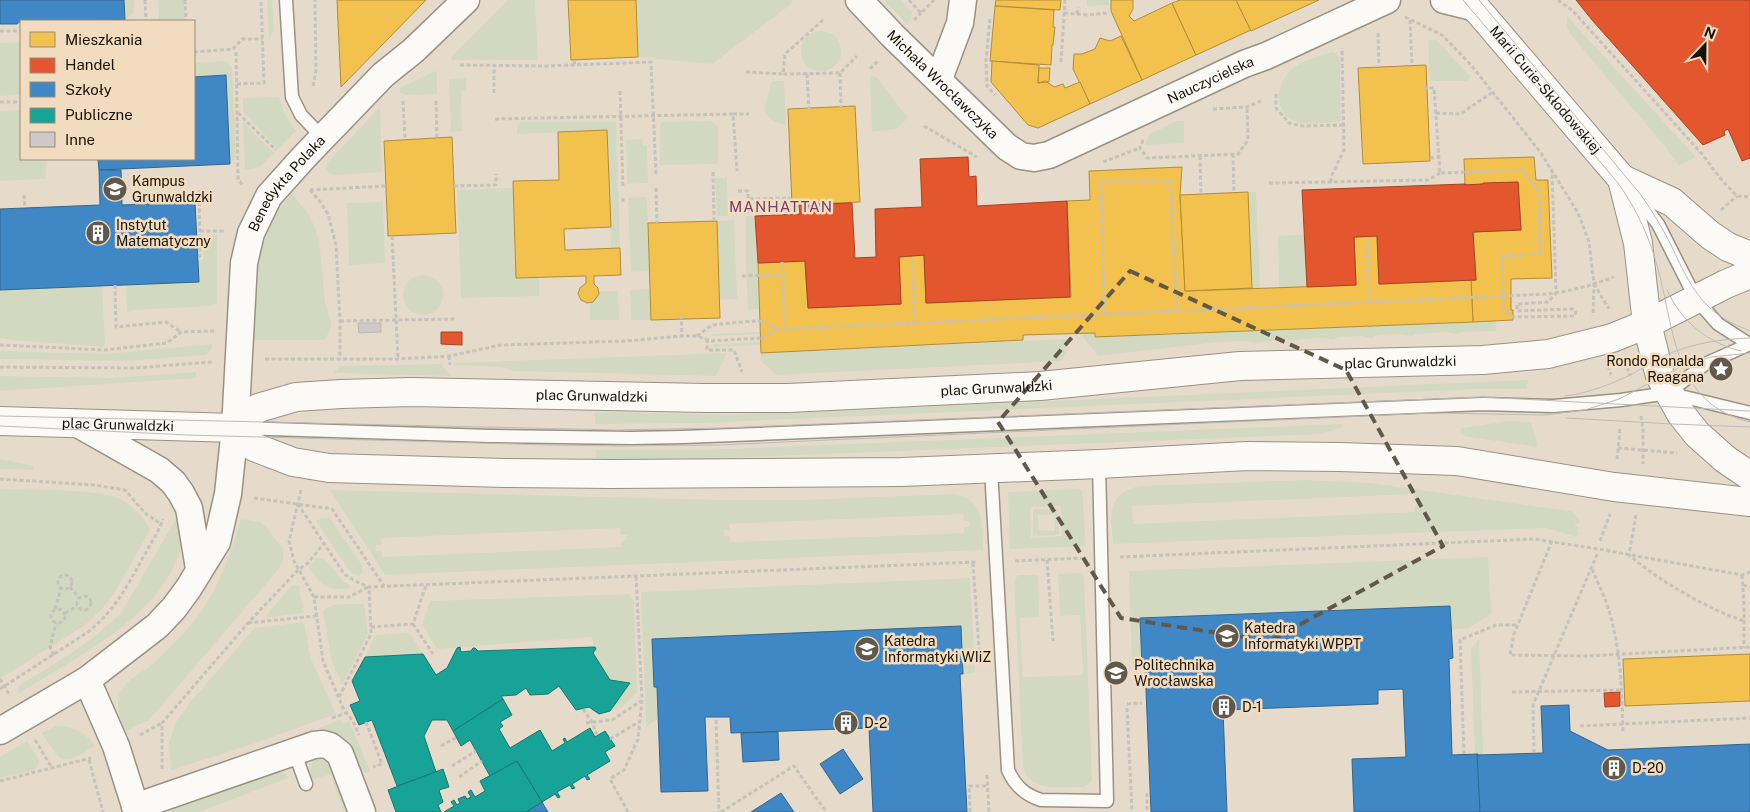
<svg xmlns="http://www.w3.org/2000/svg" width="1750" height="812" viewBox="0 0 1750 812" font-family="'Public Sans',sans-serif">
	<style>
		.green { fill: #d3d9c1; fill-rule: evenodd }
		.homes { fill: #f2c14e; stroke: #b18c39 }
		.shops { fill: #e4572e; stroke: #a74222 }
		.schools { fill: #3f88c5; stroke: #34658c }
		.public { fill: #17a398; stroke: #18786c }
		.building { fill: #cfc8c8; stroke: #bdb7b5 }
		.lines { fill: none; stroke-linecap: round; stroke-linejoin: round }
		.service-casing { stroke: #9a9185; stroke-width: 15 }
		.minor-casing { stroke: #9a9185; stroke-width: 29 }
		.tertiary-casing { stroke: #9a9185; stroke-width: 30 }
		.secondary-casing { stroke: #9a9185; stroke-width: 30 }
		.path { stroke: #c5c1bb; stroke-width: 3; stroke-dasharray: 4 2.5; stroke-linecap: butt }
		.service { stroke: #fbfaf7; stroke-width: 12 }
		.minor { stroke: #fbfaf7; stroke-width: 26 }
		.tertiary { stroke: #fbfaf7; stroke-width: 28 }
		.secondary { stroke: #fbfaf7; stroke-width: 28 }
		.tram { stroke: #bdbbb7; stroke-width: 1 }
		.marked { fill: none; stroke: #61584c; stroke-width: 4; stroke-dasharray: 10 6; stroke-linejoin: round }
		.labels { text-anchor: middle; stroke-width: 5; stroke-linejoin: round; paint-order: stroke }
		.street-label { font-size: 14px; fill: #191207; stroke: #f2dcbf }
		.poi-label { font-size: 14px; fill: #191207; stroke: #f2dcbf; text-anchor: start }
		.neighbourhood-label { font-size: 15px; letter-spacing: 1px; fill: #76406f; stroke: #f2dcbf }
	</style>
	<rect width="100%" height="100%" fill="#e6dbcb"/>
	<!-- green -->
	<g class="green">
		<path d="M124 0H134V12L125 20Z"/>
		<path d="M158 0H184L185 21H159Z"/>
		<path d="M267 0H272L274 30 269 39Z"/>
		<path d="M508 0H535L538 60H452L451 57Z"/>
		<path d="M636 0H793L790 5 712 64 655 59 654 57H638Z"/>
		<path d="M884 0H900L912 12 911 20 907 24Z"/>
		<path d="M1087 0H1109V5L1087 6Z"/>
		<path d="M1567 16 1696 157 1679 166 1667 149 1570 34 1567 26Z"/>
		<circle cx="821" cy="51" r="20"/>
		<path d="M1428 40H1436L1471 77 1466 81H1430Z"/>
		<path d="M21 42V95L0 96V43Z"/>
		<path d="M1332 52 1338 55 1340 58 1341 121C1327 122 1307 126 1294 121 1271 111 1277 78 1296 66 1306 60 1321 55 1332 52Z"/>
		<path d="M223 61 227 62 232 67 236 156 233 161H230L226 76 194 77V63Z"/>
		<path d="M435 71 437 72V94L406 95 400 92V88Z"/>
		<path d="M870 76H874L877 78 908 118 896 129 872 132Z"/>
		<path d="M466 78V91H461L462 131 451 132 449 79Z"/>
		<path d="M772 81H784L786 125C757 119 765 103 772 81Z"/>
		<path d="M279 97 284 112 296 131 278 149 243 112V98Z"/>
		<path d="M380 107 382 172 335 175 329 173 326 168 328 162Z"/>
		<path d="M21 110V159H47L45 179 0 181V111Z"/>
		<path d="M711 121 718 127V160L716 164 660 165V126L662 122Z"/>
		<path d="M1177 121H1184V143L1145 145 1149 135Z"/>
		<path d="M243 122 274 153 260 167 245 170Z"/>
		<path d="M521 122H616L620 248 611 249 607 131 517 134V125Z"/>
		<path d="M642 139 643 146H647L648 183 627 184 626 140Z"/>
		<path d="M715 178H727L728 216H717Z"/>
		<path d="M513 188 516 277H539V296L461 298 457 190Z"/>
		<path d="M1248 192H1256L1260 288H1252Z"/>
		<path d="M292 193 310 216 319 239 325 301 331 323 330 331 324 340H253C256 301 252 256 271 221 276 211 285 202 292 193Z"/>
		<path d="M647 197 650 271 631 272 628 198Z"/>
		<path d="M383 202 385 263 349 265 347 203Z"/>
		<path d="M746 216H755L759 309 748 310 746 264Z"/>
		<path d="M734 220 737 299 720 300 717 221Z"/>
		<path d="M1305 234 1307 287 1279 288 1278 236Z"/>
		<path d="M217 235V303L210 306 134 310 127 312 126 285 198 260 203 259V236Z"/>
		<circle cx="423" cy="295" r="20"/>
		<path d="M102 286 105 347 11 340 0 338V290Z"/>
		<path d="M651 289V320H631L630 290Z"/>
		<path d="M599 291H618L619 320H590V303L598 297Z"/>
		<path d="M1496 321V331L1462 332 1455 334 1444 332 1417 334 1412 336 1399 334 1378 335 1372 338 1362 336 1340 337 1332 340 1323 338 1303 339 1294 341 1285 339 1255 343 1246 341 1218 342 1098 356 1080 333H1095V337Z"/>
		<path d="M760 332V334L712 336V334Z"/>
		<path d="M1067 339 1070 342 1062 361 776 375 761 361V353Z"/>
		<path d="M761 342V345L713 347V344Z"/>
		<path d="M213 344 211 350 206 355 125 361 0 359V351L105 354Z"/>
		<path d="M727 353 716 376 513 371 501 367 454 365V363Z"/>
		<path d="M442 364 445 370 452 376 333 373 340 366Z"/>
		<path d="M196 372V378L0 391V376L110 378Z"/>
		<path d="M1528 380 1527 389H1477L702 423 595 424V412L730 415Z"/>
		<path d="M1510 421 1531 422 1538 447 1463 436 1460 433V430L1462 428Z"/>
		<path d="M1342 424V427L1322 434 702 459 596 462V450H702Z"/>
		<path d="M0 459 34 466V470L0 469Z"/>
		<path d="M1306 480 1371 483 1569 511 1573 512 1580 521 1579 524 1576 523 1575 526 1578 528 1577 531 1579 533 1577 537 1546 528 1113 544C1111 515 1105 495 1139 486ZM1414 494V500H1421V506H1415V512L1133 524 1132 506Z"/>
		<path d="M0 489C28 490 98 488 120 499 132 506 145 517 150 530L112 597 102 609 85 625 0 679Z"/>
		<path d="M1080 489 1082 490 1086 546 1010 549 1008 492ZM1061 506 1062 536 1031 538 1030 510 1032 507Z"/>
		<path d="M330 490 722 500H801L955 494C985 501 982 524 983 550L385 575ZM963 514 964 521H970V526L964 527V533L736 542H730V536H724V530H729V524ZM620 528 621 535H627V540L621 541V547L382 557V551H376V545H381L382 538Z"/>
		<path d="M1033 509H1058L1059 535 1033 536ZM1054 514 1055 531 1039 530 1038 515Z"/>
		<path d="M322 518H330L362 565V573L359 576 354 574 349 570 316 521Z"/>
		<path d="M241 519 260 522 266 526 283 549V561L279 569 149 720 126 731C120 719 114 704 121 690 127 680 141 673 150 666 158 659 165 652 172 645 211 609 226 569 241 519Z"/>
		<path d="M179 520C180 530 182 540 180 550 179 556 175 562 173 568 146 624 69 662 18 694L19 686C56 662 93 643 123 610L174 522Z"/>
		<path d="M1488 557 1491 614 1469 628 1132 666 1129 571Z"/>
		<path d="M319 558C332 560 336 579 351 586L349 588C326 592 321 585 309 567L316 559Z"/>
		<path d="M1078 573 1084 577 1092 780 1089 784 1084 787C1064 787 1029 793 1023 767L1014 581 1018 575H1038L1039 617 1020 618 1023 677 1083 675 1080 615 1060 616 1058 574Z"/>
		<path d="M970 578 975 673 963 674 961 626 653 639 654 687H657L658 719 646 727 641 592Z"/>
		<path d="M292 585 299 586 304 613 264 618Z"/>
		<path d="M630 594 634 601 637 692 622 707 610 711 629 683 610 680 593 653 596 649 591 637 437 649 422 625 430 601Z"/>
		<path d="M364 604 368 634 342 684 332 662 323 612C329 601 352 605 364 604Z"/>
		<path d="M304 622 311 659 336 714 247 746 171 770 169 742 176 722 192 700 252 631 255 628Z"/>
		<path d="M410 633 423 654 365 657 375 635Z"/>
		<path d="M1479 639 1483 755H1477V754H1475L1471 650Z"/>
		<path d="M341 719 343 724 349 721 370 771 364 773 356 769 320 732 319 728Z"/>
		<path d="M56 726C74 726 85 732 95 746 62 766 62 765 42 733Z"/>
		<path d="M27 741 39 760 38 766 34 770 0 778V757Z"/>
		<path d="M317 758 325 759 333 765 352 812H344L331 774 311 780C309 772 309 763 317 758Z"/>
		<path d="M279 771 287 775 288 778 199 812H166L165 809 271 772Z"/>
	</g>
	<!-- homes -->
	<g class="homes">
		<path d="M337 0H426L341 87Z"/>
		<path d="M568 0H636L638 57 571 60Z"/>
		<path d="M996 0H1061L1060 10 995 6Z"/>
		<path d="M1111 0H1133V9L1129 16 1134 21 1172 3 1196 55 1142 80 1111 11Z"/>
		<path d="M1180 0H1236L1251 30 1196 55 1172 3Z"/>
		<path d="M1236 0H1319L1251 31Z"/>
		<path d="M995 6 1054 10 1053 27H1055L1053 45H1052L1051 65 990 61Z"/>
		<path d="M1121 36 1142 80 1090 104 1073 69 1074 54H1082L1095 49 1100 38 1110 41Z"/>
		<path d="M992 61 1039 65 1038 83 1047 82 1054 87 1063 84 1065 88 1080 82 1090 104 1038 128 1028 125 991 82Z"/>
		<path d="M1426 65 1430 161 1363 164 1358 68Z"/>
		<path d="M1039 68H1050L1049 82 1045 81 1038 83Z"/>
		<path d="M855 106 860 202 792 205 788 109Z"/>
		<path d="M607 130 611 227 564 229 565 250 620 248 621 275 594 276V284L598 288 599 294 593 302 587 303 581 300 578 294 580 288 586 283V276L516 278 513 181 559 180 558 132Z"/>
		<path d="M452 137 456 233 388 236 384 141Z"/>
		<path d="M1534 157 1536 180H1548L1552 278 1511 279V310H1513V320L1473 322 1471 280H1476L1473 232 1521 230 1518 182 1465 185 1464 159Z"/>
		<path d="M1182 167 1180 195 1185 291 1356 285 1354 237 1377 236 1379 284 1471 280 1473 322 1095 337V333L1023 335V340L761 353 758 263 805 261 808 308 901 304 899 257 924 255 926 303 1071 297 1067 201 1090 200 1089 171Z"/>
		<path d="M1248 192 1252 288 1185 291 1180 195Z"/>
		<path d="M717 221 720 318 651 320 648 223Z"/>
		<path d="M1750 654V701L1625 706 1623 659Z"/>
	</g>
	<!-- shops -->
	<g class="shops">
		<path d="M1576 0H1750V158L1742 161 1728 129 1724 131 1725 135 1703 145 1592 20Z"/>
		<path d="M968 157 969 177 976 176 977 206 1067 201 1070 297 926 303 924 255 899 257 901 304 808 308 805 261 758 263 755 216 800 214 799 205 852 203 855 258 876 257 875 209 922 207 920 159Z"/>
		<path d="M1518 182 1521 230 1473 232 1476 280 1379 284 1377 236 1354 237 1356 285 1307 287 1302 190 1465 184V185L1483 184V183Z"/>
		<path d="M441 332H462V345L441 344Z"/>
		<path d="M1620 692V706L1605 707 1604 693Z"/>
	</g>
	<!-- schools -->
	<g class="schools">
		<path d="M0 0H124L125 20 21 21 17 24H0Z"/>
		<path d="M226 75 230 164 99 170 98 159H194V77Z"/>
		<path d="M99 170H121L122 205 195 202 199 282 0 290V209L100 205Z"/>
		<path d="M1450 606 1453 658 1449 659 1452 755 1478 754 1480 812H1354L1352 759 1406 757 1403 689 1378 690V704L1223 710 1227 812H1151L1145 666H1142L1140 618Z"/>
		<path d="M961 626 963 674H960L967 812H873L869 728 731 733 730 717H705L708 791 661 792 657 687H654L652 639Z"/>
		<path d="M1569 705 1570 731 1608 750 1750 744V812H1480L1477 755 1543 753 1541 706Z"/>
		<path d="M778 732 779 760 743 762 741 733Z"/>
		<path d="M843 749 863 779 840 794 820 764Z"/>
		<path d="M781 793 794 812H751Z"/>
		<path d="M542 802 548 812H526Z"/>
	</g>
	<!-- public -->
	<g class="public">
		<path d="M460 647 461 652 471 651 473 648H475L478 651 595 647 596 649 593 653 610 680 630 683 610 711 599 714 589 707 576 710 559 686 548 694 530 695 526 688 516 695 501 696 503 699 453 731 447 720H432L424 736 436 772 397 786 372 720 359 725 350 705 360 701 352 681 365 657 423 654 436 675 447 668 457 648Z"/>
		<path d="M503 699 512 715 500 722 503 726 499 729 510 748 540 730 552 751 565 743 563 739 565 738 567 742 590 728 595 737 605 731 615 746 605 752 610 761 587 775 590 779 587 780 585 776 572 784 575 788 572 789 570 785 557 792 560 797 558 798 555 794 542 802 517 761 490 776 470 740 461 746 453 731Z"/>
		<path d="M517 761 542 802 526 812H444L454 806 451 802 454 800 457 805 460 803 458 799 465 796 467 799 471 797 468 792 471 790 475 797 485 791 480 781Z"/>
		<path d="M443 769 449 787 439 790 443 802 438 805 441 812H396L388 790Z"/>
	</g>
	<!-- building -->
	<path class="building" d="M358 323H381V332L359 333Z"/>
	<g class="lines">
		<defs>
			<g id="service">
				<path d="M286 0 292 97 301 115 323 138"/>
				<path d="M1633 192 1658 224 1696 299 1718 324 1749 344"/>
				<path d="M1668 393 1705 364 1750 344"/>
				<path d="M239 428 491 436 632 438 683 437 1483 404 1554 406 1621 400 1668 393 1750 413"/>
				<path d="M991 469 1008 770C1015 786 1025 795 1041 800L1107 801 1099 464"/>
				<path d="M294 751 306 784"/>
			</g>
			<g id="minor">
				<path id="s1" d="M859 0 893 36 1007 147 1021 156 1034 158 1049 155 1244 64 1266 56 1387 0"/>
				<path d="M1444 0 1476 8"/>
				<path d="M939 79 960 23 963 0"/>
				<path d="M76 423 159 470 173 482 181 493 189 508 199 569"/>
				<path d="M87 680 116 746 137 812"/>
				<path id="s2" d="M0 731 87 680 157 626 174 608 188 589 217 542 228 494 235 428 244 263 251 233 269 196 304 157 383 75 414 50 466 0"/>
				<path d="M135 807 314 745 323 744 330 746 340 754 362 812"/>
			</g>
			<g id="tertiary">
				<path id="s3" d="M1469 0 1622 179 1638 243 1647 324 1660 376 1681 414 1697 434 1725 459 1750 476"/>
				<path d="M1622 179 1672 202 1710 235 1728 247 1750 256"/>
			</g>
			<g id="secondary">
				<path id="s4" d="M0 421 235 428 258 408 296 397 341 394 411 392 705 398H788L1040 386 1240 366 1483 360 1548 354 1612 338 1647 324 1726 284 1750 274"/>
				<path d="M235 428 254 447 293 462 329 468 505 473 611 474 902 472 1099 464 1247 456 1340 457 1457 461 1614 487 1750 502"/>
			</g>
		</defs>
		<!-- service casing -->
		<use href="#service" class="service-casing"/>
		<!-- minor casing -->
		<use href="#minor" class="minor-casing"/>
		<!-- tertiary casing -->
		<use href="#tertiary" class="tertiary-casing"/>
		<!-- secondary casing -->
		<use href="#secondary" class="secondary-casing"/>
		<!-- path -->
		<g class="path">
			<path d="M145 0 146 21"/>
			<path d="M185 0 186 21"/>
			<path d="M909 0 921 13 934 0"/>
			<path d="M1558 0 1573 11 1702 154 1721 179 1737 196 1750 197"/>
			<path d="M1064 13 1088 15 1108 13"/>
			<path d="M1077 14 1078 7"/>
			<path d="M1405 17 1442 35 1471 65 1541 153 1578 213 1589 242 1594 284 1593 316"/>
			<path d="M990 19 986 60 987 86 995 95"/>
			<path d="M823 20 785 54 783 74 840 73 857 56"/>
			<path d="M914 20 921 13"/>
			<path d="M1410 20 1412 65"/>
			<path d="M0 31H21"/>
			<path d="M1378 33 1379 67"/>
			<path d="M194 52 233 49 242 39H262"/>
			<path d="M236 52 238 180 244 186"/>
			<path d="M574 60 575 65"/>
			<path d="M1061 62 1065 0"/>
			<path d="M460 65 547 66 651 62 656 174"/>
			<path d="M870 69 879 60"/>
			<path d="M746 72 783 74"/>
			<path d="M840 73 841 107"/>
			<path d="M807 74 809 109"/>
			<path d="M237 84 264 83 261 0"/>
			<path d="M313 86 316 71 315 0"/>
			<path d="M1423 88H1434L1440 173 1522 170 1539 191 1540 254 1502 256 1503 309 1513 317 1572 316 1576 315 1575 310 1572 309 1517 311V304L1548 302 1556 293 1552 171"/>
			<path d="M620 91 623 188"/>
			<path d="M494 93V66"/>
			<path d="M1276 94V108L1289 123 1302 126 1344 125"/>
			<path d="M403 101 405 139"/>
			<path d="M436 101 437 138"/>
			<path d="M0 102H21"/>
			<path d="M1213 109 1247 107 1261 101"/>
			<path d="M238 113 276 150"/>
			<path d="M1436 113 1460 114 1493 92"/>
			<path d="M733 114H749"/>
			<path d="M495 119 733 114 737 171"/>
			<path d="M924 126 977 157"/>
			<path d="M1143 140 1140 148 1147 158 1238 154 1248 140 1247 107"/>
			<path d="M1233 154 1234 193"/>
			<path d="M1200 156 1201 194"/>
			<path d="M1430 158 1438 157"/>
			<path d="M1103 162 1140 148"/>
			<path d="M713 172 714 221"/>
			<path d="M1331 182V177L1344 150 1342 48"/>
			<path d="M1269 183 1428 180 1440 173"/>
			<path d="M454 186 496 185V174"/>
			<path d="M656 188 657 223"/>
			<path d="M310 190 319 200 328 214 336 245 340 321V359"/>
			<path d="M310 190 386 186"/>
			<path d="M738 191H748V199L789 198 790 204 749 206V212L796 211V205"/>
			<path d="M24 195 25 208"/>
			<path d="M623 198V202"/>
			<path d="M1721 210 1737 196"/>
			<path d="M200 231H226"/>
			<path d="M392 236 398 359"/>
			<path d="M1367 241 1369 301"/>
			<path d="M198 256H200L199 190"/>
			<path d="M912 260 915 323"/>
			<path d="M782 262 785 329"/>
			<path d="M742 276 783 275"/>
			<path d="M1594 284 1609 309"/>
			<path d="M115 285 116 327 166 322 181 332"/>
			<path d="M1104 314 1101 181H1170L1177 311"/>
			<path d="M681 315 682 336"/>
			<path d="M340 321 454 319"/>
			<path d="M697 336 712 325 752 321H760L778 329H785L1546 294C1569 292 1592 285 1614 277"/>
			<path d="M707 339V350H734L742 372"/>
			<path d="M0 345 105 350 167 343 181 332 215 331"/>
			<path d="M449 356 450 365"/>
			<path d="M265 359H398L449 356 501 345 626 341 682 336H697L711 341 761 338 778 329"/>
			<path d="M1625 361 1630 376"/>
			<path d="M1608 366 1611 375"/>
			<path d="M0 367 135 368 212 362"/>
			<path d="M1641 416 1643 429V464"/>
			<path d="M1618 448 1677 453"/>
			<path d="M1617 459 1620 428"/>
			<path d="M0 479 95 485 125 490 145 513 161 524"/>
			<path d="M301 490 289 541 294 561 314 597 323 661 344 710 353 721 359 735"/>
			<path d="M254 498 332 509 384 586"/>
			<path d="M298 504 344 574 355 581 369 587 976 562"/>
			<path d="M1636 515 1629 555C1658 580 1707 609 1744 621"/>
			<path d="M1552 541 1514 634 1510 655 1587 656 1750 647"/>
			<path d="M1600 541 1610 514"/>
			<path d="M1120 557 1534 539 1598 549 1742 575 1750 572"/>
			<path d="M1047 560 1053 641"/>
			<path d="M1015 561 1081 558"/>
			<path d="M973 563 980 664"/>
			<path d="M1592 569C1597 582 1604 594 1608 608 1621 648 1622 691 1623 733"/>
			<circle cx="65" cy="582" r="7"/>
			<path d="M1742 575 1744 607V648"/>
			<path d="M1743 585 1750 587"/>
			<path d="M70 587 79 598"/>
			<circle cx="84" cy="603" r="7"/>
			<path d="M314 597H349L368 587"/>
			<circle cx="58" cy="616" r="7"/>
			<path d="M55 609 61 588"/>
			<path d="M65 613 77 606"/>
			<path d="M248 623 316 616"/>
			<path d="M413 624 433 654"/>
			<path d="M371 627 413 624 426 585"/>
			<path d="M54 655 50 647 56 623"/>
			<path d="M0 679 10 696"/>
			<path d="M0 689 88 632C117 608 127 586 145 554 151 543 159 531 163 519"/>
			<path d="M1512 692 1622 690"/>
			<path d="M339 697 371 634 369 587"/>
			<path d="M1127 704 1142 703"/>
			<path d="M1127 708 1132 812"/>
			<path d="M583 709 592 722 597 736"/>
			<path d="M332 718 346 713"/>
			<path d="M716 720 719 812"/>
			<path d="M366 722 382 764 373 767"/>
			<path d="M586 723 612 720 641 701"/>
			<path d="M1580 726 1750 718"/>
			<path d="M140 735 162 723"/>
			<path d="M610 739 639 722"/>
			<path d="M35 740 52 768"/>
			<path d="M441 746 457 737"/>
			<path d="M1534 753 1533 705 1598 552"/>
			<path d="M1464 754 1460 640 1496 625H1517"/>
			<path d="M89 760 103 812"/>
			<path d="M452 766 476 751"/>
			<path d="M162 769V723L248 623 298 570 308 563 324 543"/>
			<path d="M987 775 989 812"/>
			<path d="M459 777 482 761"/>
			<path d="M0 781 91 758"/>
			<path d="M1147 793V812"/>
			<path d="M628 812 610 779 624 770 638 739 642 700 636 576"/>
			<path d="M721 812 794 766 826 812"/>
			<path d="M970 812 969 786H988"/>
		</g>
		<!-- service -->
		<use href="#service" class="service"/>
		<!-- minor -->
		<use href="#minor" class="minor"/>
		<!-- tertiary -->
		<use href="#tertiary" class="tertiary"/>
		<!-- secondary -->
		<use href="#secondary" class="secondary"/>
		<!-- tram -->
		<g class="tram">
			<path d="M1463 0 1618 183C1637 210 1650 238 1658 269 1675 331 1673 404 1750 422"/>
			<path d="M1479 0 1641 195C1652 211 1662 227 1671 245 1683 270 1693 295 1716 313 1726 321 1738 326 1750 331"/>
			<path d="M1667 290C1681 321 1707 343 1741 351"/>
			<path d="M1565 396C1589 393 1612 384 1634 373 1645 367 1656 359 1668 354 1694 343 1722 339 1750 338"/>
			<path d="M0 416 617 430 721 428 1481 397 1750 411"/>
			<path d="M1566 418 1672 424 1750 427"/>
			<path d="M0 426 187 435 550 445 618 446 717 445 1432 413 1545 415 1585 410 1619 399 1682 366 1711 357 1750 353"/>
		</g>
	</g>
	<!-- marked area -->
	<path class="marked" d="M1130 271 1346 370 1443 546 1270 641 1121 618 998 422Z"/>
	<!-- icons -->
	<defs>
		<symbol id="university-disc" viewBox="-11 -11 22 22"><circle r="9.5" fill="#61584c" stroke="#f2dcbf"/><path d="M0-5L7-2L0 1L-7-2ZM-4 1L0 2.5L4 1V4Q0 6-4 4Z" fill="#fff"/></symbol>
		<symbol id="building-disc" viewBox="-11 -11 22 22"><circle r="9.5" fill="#61584c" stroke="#f2dcbf"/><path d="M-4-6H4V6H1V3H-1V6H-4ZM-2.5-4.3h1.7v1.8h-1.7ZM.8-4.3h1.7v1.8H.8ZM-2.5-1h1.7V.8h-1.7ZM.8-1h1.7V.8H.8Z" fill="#fff"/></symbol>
		<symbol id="sight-disc" viewBox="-11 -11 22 22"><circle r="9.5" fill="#61584c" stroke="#f2dcbf"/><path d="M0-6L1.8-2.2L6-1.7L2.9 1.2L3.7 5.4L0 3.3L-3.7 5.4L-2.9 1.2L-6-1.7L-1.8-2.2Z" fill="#fff"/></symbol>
	</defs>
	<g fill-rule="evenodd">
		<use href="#university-disc" x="101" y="175" width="28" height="28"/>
		<use href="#building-disc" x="84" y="219" width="28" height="28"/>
		<use href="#sight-disc" x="1707" y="355" width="28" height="28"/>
		<use href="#university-disc" x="1213" y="622" width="28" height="28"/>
		<use href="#university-disc" x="853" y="635" width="28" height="28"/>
		<use href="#university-disc" x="1102" y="659" width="28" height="28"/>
		<use href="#building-disc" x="1210" y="693" width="28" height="28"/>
		<use href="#building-disc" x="832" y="709" width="28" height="28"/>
		<use href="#building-disc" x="1600" y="754" width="28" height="28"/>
	</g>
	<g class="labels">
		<!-- street labels -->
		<g class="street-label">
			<text dy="5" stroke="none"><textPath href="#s1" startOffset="432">Nauczycielska</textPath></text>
			<text dy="5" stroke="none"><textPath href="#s1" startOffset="119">Michała Wrocławczyka</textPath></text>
			<text dy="5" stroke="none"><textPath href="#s3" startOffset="118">Marii Curie-Skłodowskiej</textPath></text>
			<text dy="5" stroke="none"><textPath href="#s2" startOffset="666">Benedykta Polaka</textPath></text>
			<text dy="5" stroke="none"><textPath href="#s4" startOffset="1411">plac Grunwaldzki</textPath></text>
			<text dy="5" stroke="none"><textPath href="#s4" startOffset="1006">plac Grunwaldzki</textPath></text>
			<text dy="5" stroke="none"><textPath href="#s4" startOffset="601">plac Grunwaldzki</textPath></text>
			<text dy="5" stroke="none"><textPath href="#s4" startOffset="118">plac Grunwaldzki</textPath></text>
		</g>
		<!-- poi labels -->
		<g class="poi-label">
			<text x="132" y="186">Kampus<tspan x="132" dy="16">Grunwaldzki</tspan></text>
			<text x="116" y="230">Instytut<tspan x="116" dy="16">Matematyczny</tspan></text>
			<text x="1704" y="366" text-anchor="end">Rondo Ronalda<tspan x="1704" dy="16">Reagana</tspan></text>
			<text x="1244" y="633">Katedra<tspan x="1244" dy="16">Informatyki WPPT</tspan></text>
			<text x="884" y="646">Katedra<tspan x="884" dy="16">Informatyki WIiZ</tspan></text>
			<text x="1134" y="670">Politechnika<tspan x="1134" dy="16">Wrocławska</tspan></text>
			<text x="1242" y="712">D-1</text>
			<text x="864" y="728">D-2</text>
			<text x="1632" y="773">D-20</text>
		</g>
		<!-- neighbourhood labels -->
		<g class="neighbourhood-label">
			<text x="781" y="212">MANHATTAN</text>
		</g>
	</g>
	<!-- legend -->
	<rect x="20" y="20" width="175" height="140" fill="#f2dcbf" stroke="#9b8b75"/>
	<rect x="30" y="32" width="25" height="15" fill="#f2c14e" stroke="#9b8b75"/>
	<text x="65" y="45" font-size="15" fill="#191207">Mieszkania</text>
	<rect x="30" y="58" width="25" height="15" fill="#e4572e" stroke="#9b8b75"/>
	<text x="65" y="70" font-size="15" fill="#191207">Handel</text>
	<rect x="30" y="82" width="25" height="15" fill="#3f88c5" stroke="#9b8b75"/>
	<text x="65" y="95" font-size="15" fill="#191207">Szkoły</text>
	<rect x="30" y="108" width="25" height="15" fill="#17a398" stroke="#9b8b75"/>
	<text x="65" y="120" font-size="15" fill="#191207">Publiczne</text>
	<rect x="30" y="132" width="25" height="15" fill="#cfc8c8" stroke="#9b8b75"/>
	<text x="65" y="145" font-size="15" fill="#191207">Inne</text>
	<!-- north arrow -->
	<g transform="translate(1705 45) rotate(22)" stroke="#f2dcbf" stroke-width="4" paint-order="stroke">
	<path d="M0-4L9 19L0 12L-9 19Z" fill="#191207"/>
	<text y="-8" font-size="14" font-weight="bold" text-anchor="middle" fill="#191207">N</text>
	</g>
</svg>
